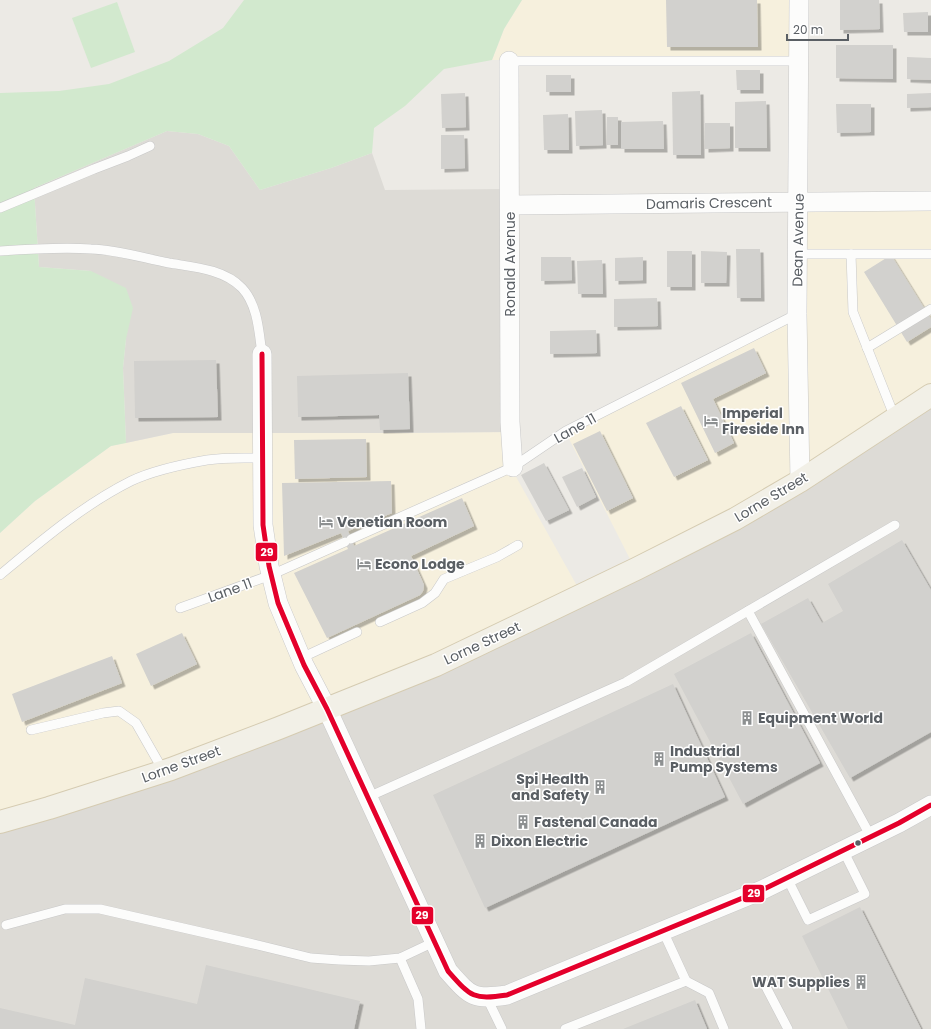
<svg xmlns="http://www.w3.org/2000/svg" width="931" height="1029" viewBox="0 0 931 1029" font-family="Poppins,sans-serif">
	<style>
		.commercial { fill: #f6f0dd }
		.industrial { fill: #dddbd6 }
		.green { fill: #d2e9ce }
		.building { fill: #d2d1ce; filter: url(#shadow) }
		.lines { fill: none; stroke-linecap: round; stroke-linejoin: round }
		.lane-casing { stroke: #c8c8c8; stroke-width: 10 }
		.street-casing { stroke: #c8c8c8; stroke-width: 20 }
		.primary-casing { stroke: #d5cbb1; stroke-width: 24 }
		.lane { stroke: #fcfcfb; stroke-width: 9 }
		.street { stroke: #fcfcfb; stroke-width: 19 }
		.primary { stroke: #f2f0e7; stroke-width: 22 }
		.bus-1-casing { stroke: #fff; stroke-width: 8 }
		.bus-1 { stroke: #e4002b; stroke-width: 5 }
		.bus-dot { fill: #5a5f64; stroke: #fff; stroke-width: 1.5 }
		.labels { text-anchor: middle; stroke-width: 3; stroke-linejoin: round; paint-order: stroke }
		.street-label { font-size: 14px; fill: #5a5f64; stroke: #fff }
		.poi-label { font-size: 14px; font-weight: bold; fill: #5a5f64; stroke: #fff; text-anchor: start }
		.line-badge { stroke: #fff; stroke-width: 1.5 }
		.badge-label { font-size: 11px; text-anchor: middle; font-weight: bold; fill: #fff }
	</style>
	<defs>
		<filter id="shadow"><feDropShadow dx="3.5" dy="3.5" stdDeviation="0" flood-color="#0004"/></filter>
	</defs>
	<rect width="100%" height="100%" fill="#eceae5"/>
	<!-- commercial -->
	<g class="commercial">
		<path d="M522 0H797V60H492L504 29Z"/>
		<path d="M796 199H931V392L634 567 564 429 795 313Z"/>
		<path d="M508 432 510 466 581 593 435 663 0 820V533L35 501 111 446 173 433H393Z"/>
	</g>
	<!-- industrial -->
	<g class="industrial">
		<path d="M167 131 198 134 229 146 260 190 331 168 372 153 385 190 508 189V432L393 433H173L126 443 123 368 126 339 91 271 39 267 34 188Z"/>
		<path d="M931 392V1029H0V820L277 727 734 517Z"/>
	</g>
	<!-- green -->
	<g class="green">
		<path d="M244 0H522L504 29 492 60 444 69 405 106 374 128 372 153 331 168 260 190 229 146 198 134 167 131 34 188 39 267 91 271 126 288 133 308 126 339 123 368 126 443 111 446 35 501 0 533V93L59 91 109 84 169 61 223 28Z"/>
		<path d="M117 2 135 52 91 68 72 18Z"/>
	</g>
	<!-- building -->
	<g class="building">
		<path d="M666 0H757L758 47H667Z"/>
		<path d="M840 0H879L880 29 840 30Z"/>
		<path d="M928 12V32H904L903 13Z"/>
		<path d="M836 45H893V79L836 78Z"/>
		<path d="M907 57 931 58V80L907 79Z"/>
		<path d="M736 70H760V90H737Z"/>
		<rect x="546" y="75" width="25" height="17"/>
		<path d="M700 91 701 155H673L672 92Z"/>
		<path d="M465 93 466 127 442 128 441 94Z"/>
		<path d="M931 93V107L907 108V94Z"/>
		<path d="M766 101 767 148H735V102Z"/>
		<path d="M836 104H871V132L837 133Z"/>
		<path d="M602 110 603 145 576 146 575 111Z"/>
		<path d="M568 114 569 150H544L543 115Z"/>
		<rect x="607" y="117" width="11" height="28"/>
		<path d="M663 121 664 149H621V122Z"/>
		<path d="M705 123H730V148L705 149Z"/>
		<path d="M441 135H464L465 168 441 169Z"/>
		<path d="M736 249H760L761 298H737Z"/>
		<rect x="667" y="251" width="25" height="36"/>
		<path d="M701 251 727 252 726 283H701Z"/>
		<path d="M891 255 931 319V327L907 342 864 272Z"/>
		<path d="M541 257H571L572 280 541 281Z"/>
		<path d="M643 257V280L615 281V258Z"/>
		<path d="M602 260 603 294H578L577 261Z"/>
		<path d="M657 298 658 326 614 327V299Z"/>
		<path d="M596 330 597 353 550 354V331Z"/>
		<path d="M754 348 766 373 713 399 734 443 715 453 681 383Z"/>
		<path d="M216 360 218 417 135 418 134 361Z"/>
		<path d="M408 373 410 429 380 430 379 415 298 417 297 376Z"/>
		<path d="M681 406 708 460 674 477 646 423Z"/>
		<path d="M600 431 633 498 607 511 573 444Z"/>
		<path d="M366 439 367 477 295 479 294 440Z"/>
		<path d="M544 463 569 510 546 521 521 475Z"/>
		<path d="M582 468 596 497 577 507 562 477Z"/>
		<path d="M391 481 392 513 348 531 354 546 462 498 474 526 411 556 424 585 423 591 420 595 327 638 294 573 348 549 341 533 284 556 282 483Z"/>
		<path d="M902 540 931 590V732L850 778 761 624 808 598 822 623 843 611 828 584Z"/>
		<path d="M182 633 197 664 151 686 136 654Z"/>
		<path d="M751 633 820 763 743 804 674 674Z"/>
		<path d="M112 656 122 683 22 722 12 694Z"/>
		<path d="M673 684 725 797 485 908 433 795Z"/>
		<path d="M860 907 921 1029H848L802 936Z"/>
		<path d="M206 965 360 1001 354 1029H0V1008L75 1025 85 978 197 1004Z"/>
		<path d="M695 1000 707 1029H623Z"/>
	</g>
	<g class="lines">
		<defs>
			<g id="lane">
				<path d="M509 61H799"/>
				<path d="M0 208 94 169 128 156 150 146"/>
				<path d="M0 251C30 249 61 247 91 249 118 250 143 258 169 263 193 267 224 269 242 288 258 305 259 333 262 354"/>
				<path d="M798 254H931"/>
				<path d="M851 254 853 312 895 418"/>
				<path d="M867 348 931 309"/>
				<path d="M351 539 513 467 566 431 797 314"/>
				<path d="M0 575C41 541 83 505 131 481 152 471 184 464 207 460 225 457 244 458 262 458"/>
				<path d="M180 608 271 575 345 542"/>
				<path d="M748 611 871 837"/>
				<path d="M380 622 422 603 435 593 444 579 497 557 518 545"/>
				<path d="M301 658 357 632"/>
				<path d="M31 730 103 713 119 711 136 723 164 772"/>
				<path d="M368 797 626 682 895 525"/>
				<path d="M787 878 808 920 865 894 843 850"/>
				<path d="M6 925 65 909H100L249 943 311 958 339 960 369 961 400 958 434 942"/>
				<path d="M400 958 418 999 421 1029"/>
				<path d="M686 981 709 993 724 1029"/>
				<path d="M765 985 788 1029"/>
				<path d="M487 998 502 1029"/>
				<path d="M565 1029 686 981 663 931"/>
			</g>
			<g id="street">
				<path d="M799 0 797 314 800 481"/>
				<path d="M509 61 510 422 513 467"/>
				<path d="M510 205 931 201"/>
				<path d="M262 354 263 525 269 566 278 603 304 665 327 709 448 971C471 997 473 1000 507 995L762 890 899 823 931 805"/>
			</g>
			<path id="primary" d="M0 822 49 808 171 769 279 728 436 665 636 569 735 519 800 481 931 395"/>
		</defs>
		<!-- lane casing -->
		<use href="#lane" class="lane-casing"/>
		<!-- street casing -->
		<use href="#street" class="street-casing"/>
		<!-- primary casing -->
		<use href="#primary" class="primary-casing"/>
		<!-- lane -->
		<use href="#lane" class="lane"/>
		<!-- street -->
		<use href="#street" class="street"/>
		<!-- primary -->
		<use href="#primary" class="primary"/>
		<defs>
			<path id="bus-1" d="M262 354 263 525 269 566 278 603 304 665 327 709 448 971C471 997 473 1000 507 995L762 890 899 823 931 805"/>
		</defs>
		<!-- bus-1 casing -->
		<use href="#bus-1" class="bus-1-casing"/>
		<!-- bus-1 -->
		<use href="#bus-1" class="bus-1"/>
	</g>
	<!-- icons -->
	<defs>
		<symbol id="hotel-bare" viewBox="-9 -9 18 18"><path d="M-6-4.5h1.5V1H6V5H4.5V3h-9V5H-6ZM-4 0a1.8 1.8 0 1 1 3.6 0ZM.5 0V-2.5h3Q6-2.5 6 0Z" fill="#8d9091" stroke="#fff" stroke-width="2.5" paint-order="stroke"/></symbol>
		<symbol id="building-bare" viewBox="-9 -9 18 18"><path d="M-4-6H4V6H1V3H-1V6H-4ZM-2.5-4.3h1.7v1.8h-1.7ZM.8-4.3h1.7v1.8H.8ZM-2.5-1h1.7V.8h-1.7ZM.8-1h1.7V.8H.8Z" fill="#8d9091" stroke="#fff" stroke-width="2.5" paint-order="stroke"/></symbol>
	</defs>
	<g fill-rule="evenodd">
		<use href="#hotel-bare" x="701" y="411" width="20" height="20"/>
		<use href="#hotel-bare" x="316" y="512" width="20" height="20"/>
		<use href="#hotel-bare" x="354" y="554" width="20" height="20"/>
		<use href="#building-bare" x="737" y="708" width="20" height="20"/>
		<use href="#building-bare" x="649" y="749" width="20" height="20"/>
		<use href="#building-bare" x="590" y="777" width="20" height="20"/>
		<use href="#building-bare" x="513" y="812" width="20" height="20"/>
		<use href="#building-bare" x="470" y="831" width="20" height="20"/>
		<use href="#building-bare" x="851" y="972" width="20" height="20"/>
	</g>
	<!-- markers -->
	<circle class="bus-dot" cx="858" cy="843" r="3.5"/>
	<g class="labels">
		<!-- street labels -->
		<g class="street-label">
			<text transform="translate(709 203) rotate(-1)" y="5">Damaris Crescent</text>
			<text transform="translate(798 240) rotate(-89)" y="5">Dean Avenue</text>
			<text transform="translate(510 264) rotate(-90)" y="5">Ronald Avenue</text>
			<text transform="translate(575 428) rotate(-29)" y="5">Lane 11</text>
			<text transform="translate(771 497) rotate(-31)" y="5">Lorne Street</text>
			<text transform="translate(230 590) rotate(-20)" y="5">Lane 11</text>
			<text transform="translate(482 643) rotate(-25)" y="5">Lorne Street</text>
			<text transform="translate(181 764) rotate(-20)" y="5">Lorne Street</text>
		</g>
		<!-- poi labels -->
		<g class="poi-label">
			<text x="722" y="418">Imperial<tspan x="722" dy="16">Fireside Inn</tspan></text>
			<text x="337" y="527">Venetian Room</text>
			<text x="375" y="569">Econo Lodge</text>
			<text x="758" y="723">Equipment World</text>
			<text x="670" y="756">Industrial<tspan x="670" dy="16">Pump Systems</tspan></text>
			<text x="589" y="784" text-anchor="end">Spi Health<tspan x="589" dy="16">and Safety</tspan></text>
			<text x="534" y="827">Fastenal Canada</text>
			<text x="491" y="846">Dixon Electric</text>
			<text x="850" y="987" text-anchor="end">WAT Supplies</text>
		</g>
	</g>
	<g class="line-badge">
		<rect x="255" y="542" width="23" height="20" rx="4" fill="#e4002b"/>
		<rect x="742" y="884" width="23" height="19" rx="4" fill="#e4002b"/>
		<rect x="411" y="906" width="23" height="19" rx="4" fill="#e4002b"/>
	</g>
	<g class="badge-label">
		<text x="267" y="556">29</text>
		<text x="754" y="897">29</text>
		<text x="422" y="919">29</text>
	</g>
	<!-- scale -->
	<path d="M787 34v6h61v-6" fill="none" stroke="#5a5f64" stroke-width="2"/>
	<text x="793" y="34" font-size="12" fill="#5a5f64" stroke="#ffffff" stroke-width="3" paint-order="stroke">20 m</text>
</svg>
